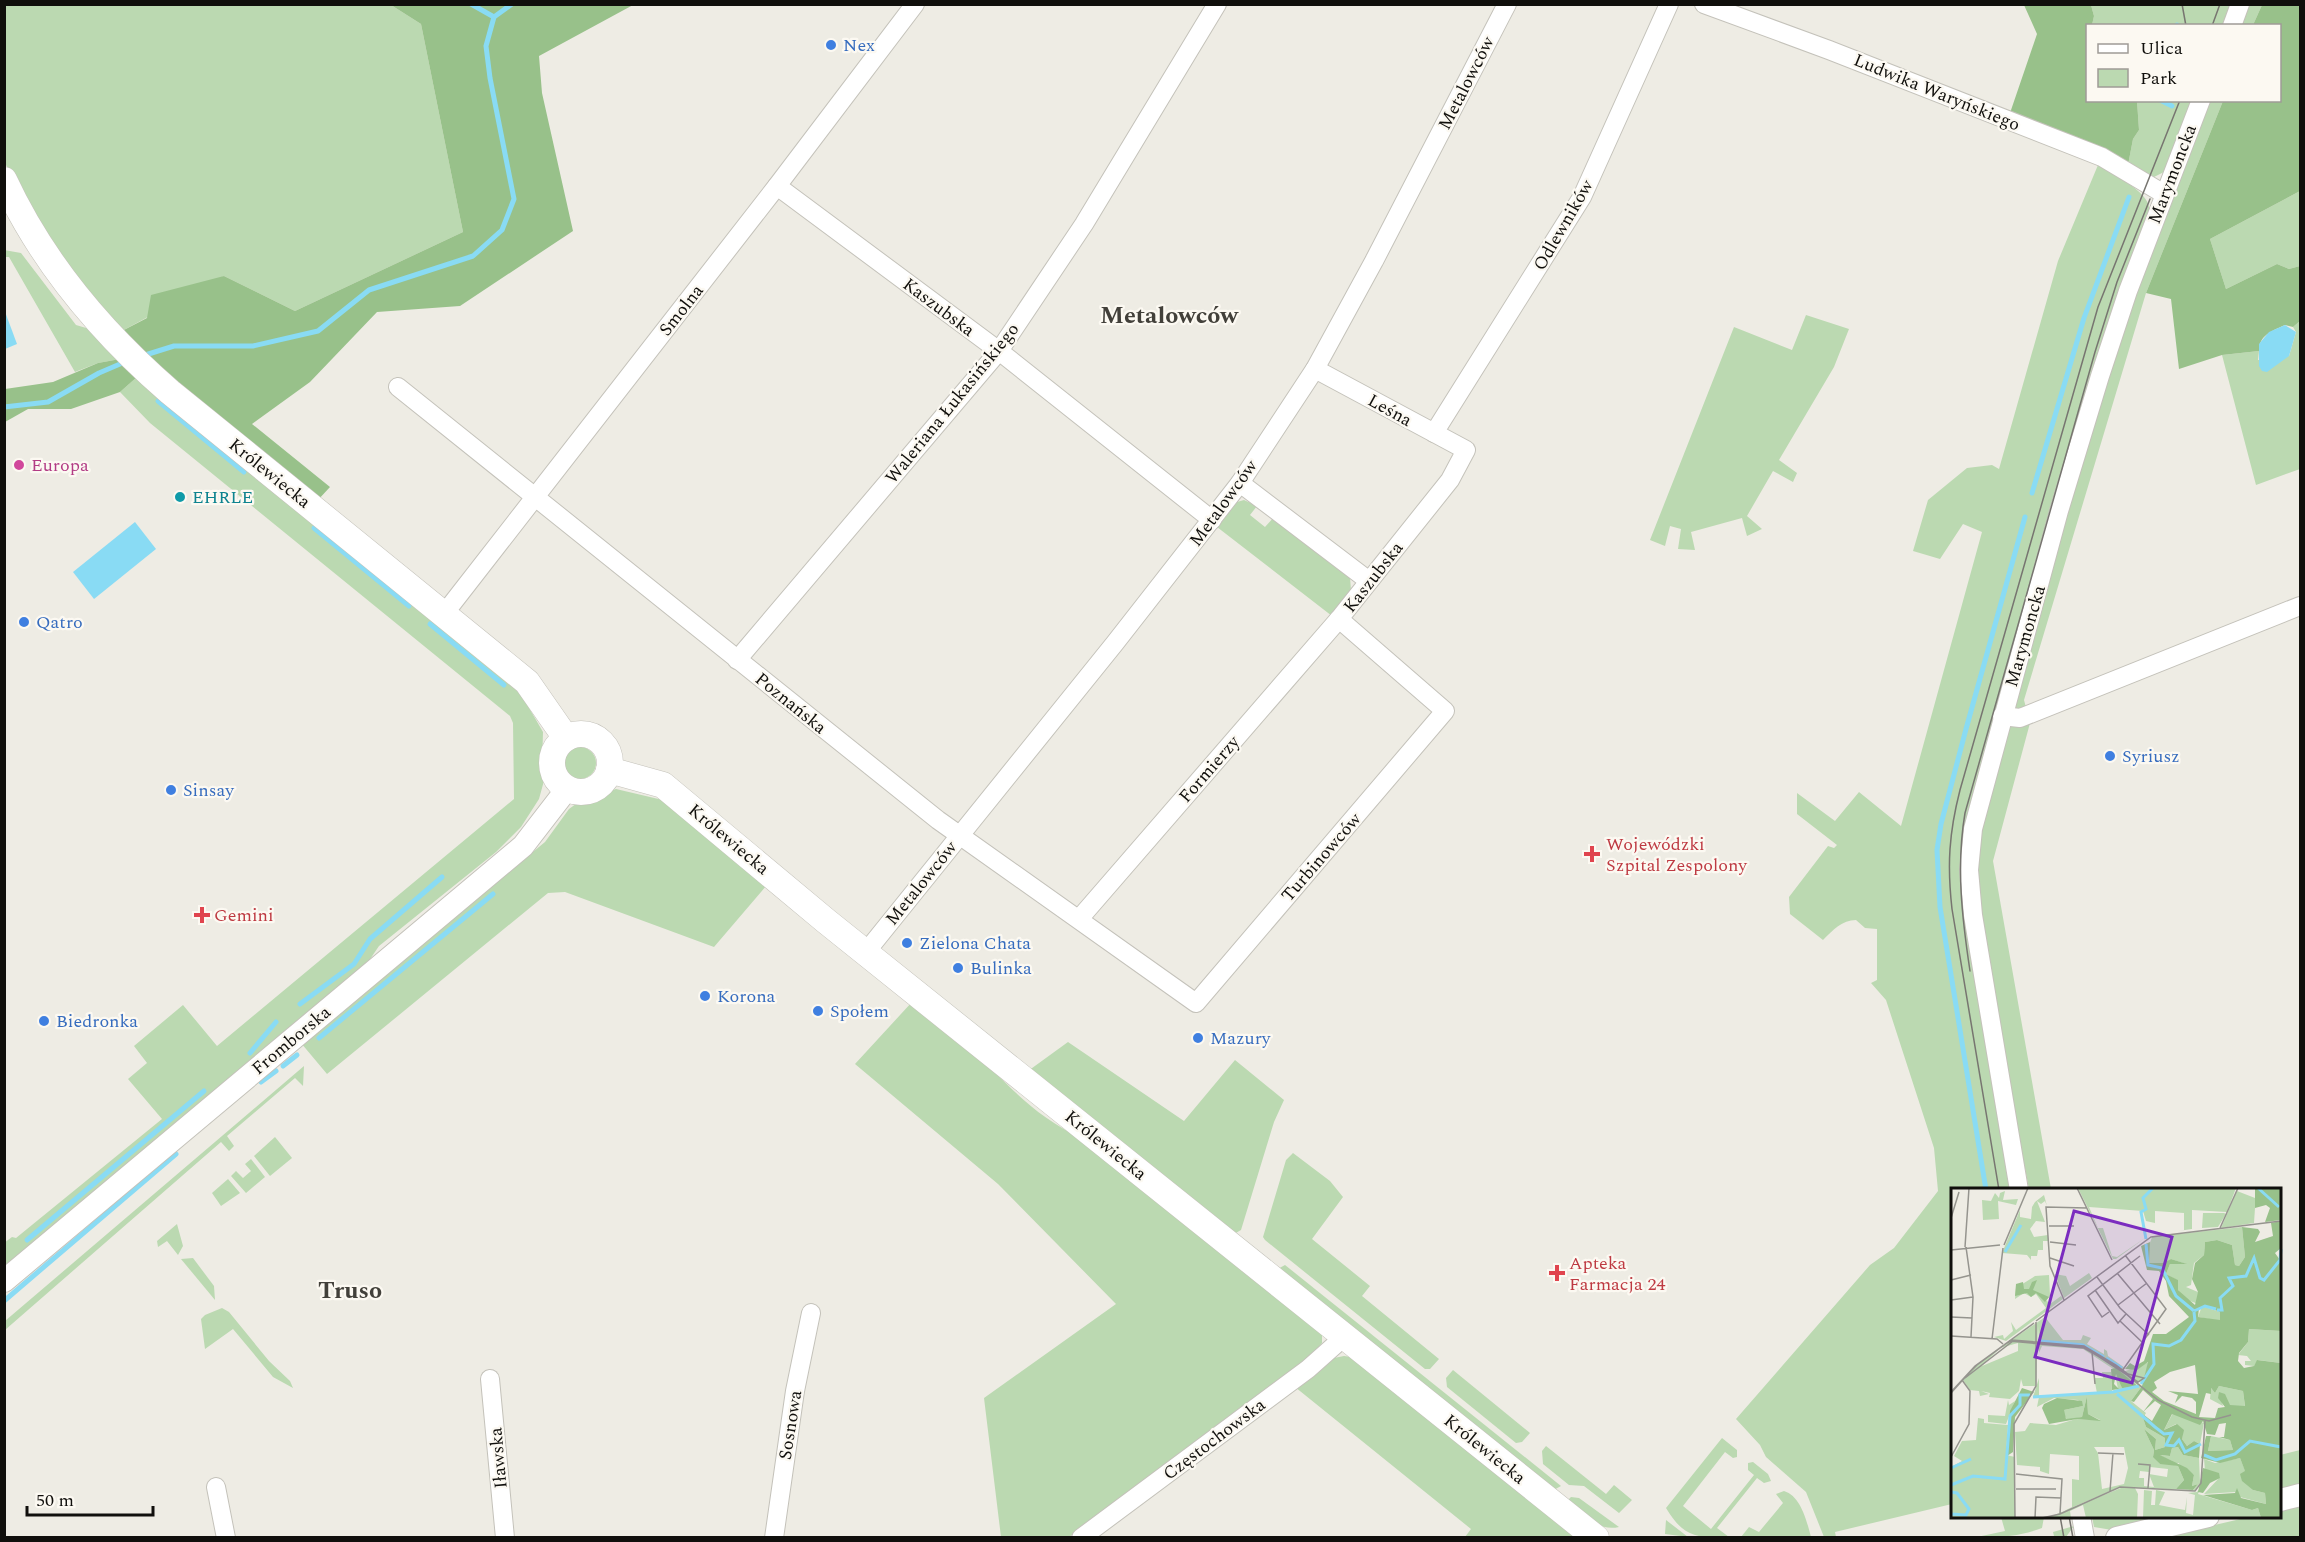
<svg xmlns="http://www.w3.org/2000/svg" width="2305" height="1542" viewBox="0 0 2305 1542" font-family="Spectral,serif">
	<style>
		.green { fill: #bbd9b1 }
		.forest { fill: #98c18a }
		.water { fill: #89dbf4 }
		.lines { fill: none; stroke-linecap: round; stroke-linejoin: round }
		.stream { stroke: #89dbf4; stroke-width: 5 }
		.minor-casing { stroke: #c4c2ba; stroke-width: 20 }
		.tertiary-casing { stroke: #c4c2ba; stroke-width: 24 }
		.secondary-casing { stroke: #c4c2ba; stroke-width: 27 }
		.minor { stroke: #fff; stroke-width: 18 }
		.tertiary { stroke: #fff; stroke-width: 22 }
		.secondary { stroke: #fff; stroke-width: 26 }
		.tram { stroke: #777570; stroke-width: 1.5 }
		.shop-dot { fill: #3f7fe0; stroke: #fcf9f2; stroke-width: 2 }
		.hotel-dot { fill: #d1479c; stroke: #fcf9f2; stroke-width: 2 }
		.culture-dot { fill: #0f9aa8; stroke: #fcf9f2; stroke-width: 2 }
		.health-dot { fill: #e0444e; stroke: #fcf9f2; stroke-width: 2 }
		.labels { text-anchor: middle; stroke-width: 4.5; stroke-linejoin: round; paint-order: stroke }
		.shop-label { font-size: 18px; fill: #366cbe; stroke: #fcf9f2; text-anchor: start }
		.street-label { font-size: 18px; fill: #100f0c; stroke: #fcf9f2 }
		.hotel-label { font-size: 18px; fill: #b23c85; stroke: #fcf9f2; text-anchor: start }
		.culture-label { font-size: 18px; fill: #0d838f; stroke: #fcf9f2; text-anchor: start }
		.health-label { font-size: 18px; fill: #be3a42; stroke: #fcf9f2; text-anchor: start }
		.district-label { font-size: 24px; font-weight: bold; fill: #42403a; stroke: #fcf9f2 }
		.inset-river { fill: none; stroke: #89dbf4; stroke-width: 3 }
		.inset-road { fill: none; stroke: #95948e; stroke-width: 1.5 }
		.view { fill: #7b2cbf; fill-opacity: 0.15; stroke: #7b2cbf; stroke-width: 3 }
		.inset-edge { fill: none; stroke: #100f0c; stroke-width: 3 }
	</style>
	<rect width="100%" height="100%" fill="#eeece4"/>
	<!-- green -->
	<g class="green">
		<path d="M4 5H391L421 24 463 232 295 311 224 276 120 332 98 307 27 206 5 163Z"/>
		<path d="M2091 5H2233L2225 26 2092 25 2094 16Z"/>
		<path d="M2247 5H2262L2253 25 2238 26Z"/>
		<path d="M2137 101H2194L2164 172 2154 177 2128 165 2133 139 2139 130Z"/>
		<path d="M2207 101H2223L2146 293 2024 700 2030 723 1993 861 2051 1189H2029C2009 1082 1974 952 1978 843L2057 545 2133 290Z"/>
		<path d="M2098 165C2111 172 2148 192 2149 207 2150 219 2136 245 2132 257L1968 815 2013 1189 1952 1190V1504L1835 1532 1836 1537H1824L1806 1492 1766 1457 1760 1445 1736 1419 1870 1265 1894 1248 1938 1191 1934 1148 1886 1000 1871 983 1877 980V929L1865 928 1856 920C1842 920 1833 930 1823 940L1790 914 1789 897 1828 846 1834 848 1837 845 1797 814V793L1835 821 1859 792 1901 826 1982 532 1963 524 1940 559 1913 551 1928 500 1967 468 1992 465 1999 469 2058 261Z"/>
		<path d="M2300 191V266L2289 269 2277 264 2226 289 2210 239Z"/>
		<path d="M4 250 21 253 76 325 93 330 120 359 98 363 75 372 9 257H5Z"/>
		<path d="M1806 315 1849 329 1834 367 1779 460 1797 473 1793 482 1773 471 1747 516 1762 529 1747 536 1742 518 1691 532 1695 550 1678 549 1681 529 1670 526 1665 546 1650 540 1734 327 1792 350Z"/>
		<path d="M2300 321V469L2256 485 2222 355 2259 351 2258 360 2289 356 2296 332 2293 327Z"/>
		<path d="M137 377 521 694 543 732 542 766 545 777 539 799 521 827 496 852 379 946 362 971 5 1270 4 1243 12 1237 16 1238 162 1119 128 1079 147 1063 134 1046 183 1005 217 1046 514 799 513 723 510 716 150 423 120 392Z"/>
		<path d="M1244 500 1257 506 1250 515 1265 527 1273 518 1350 577 1351 591 1332 616 1217 527 1237 502Z"/>
		<circle cx="580" cy="763" r="16"/>
		<path d="M616 789 667 801 767 885 714 947 565 892 548 893 327 1074 301 1043 545 842 569 809 580 801Z"/>
		<path d="M912 1002C931 1017 952 1031 970 1048 1011 1087 1032 1115 1085 1140L1322 1334V1343L1314 1353 1069 1537H1001L984 1398 1116 1304 998 1184 855 1064Z"/>
		<path d="M1068 1042 1184 1121 1235 1060 1284 1100 1274 1122 1241 1230 1234 1234 1028 1071Z"/>
		<path d="M304 1066 303 1086 295 1078 227 1136 234 1146 229 1151 221 1142 5 1330V1321Z"/>
		<path d="M275 1137 292 1158 270 1176 254 1156Z"/>
		<path d="M1293 1153 1330 1181 1343 1197 1312 1239 1370 1286 1362 1296 1439 1359 1430 1369H1425L1265 1240 1263 1237 1286 1160Z"/>
		<path d="M251 1159 265 1177 246 1193 231 1176 236 1171 243 1178 251 1171 245 1164Z"/>
		<path d="M228 1179 240 1193 221 1206 212 1193Z"/>
		<path d="M177 1224 183 1246 178 1255 167 1241 158 1247 157 1241Z"/>
		<path d="M193 1258 214 1286 215 1300 181 1259Z"/>
		<path d="M1285 1265 1561 1486 1552 1491 1276 1270Z"/>
		<path d="M222 1308 229 1312 269 1361 290 1381 293 1388 273 1377 233 1329 205 1349 201 1319 205 1315Z"/>
		<path d="M1344 1356 1351 1357 1580 1537H1465L1471 1529 1295 1387 1334 1358Z"/>
		<path d="M1453 1370 1530 1433 1522 1442 1516 1443 1447 1387 1446 1378Z"/>
		<path d="M1722 1438 1737 1450V1457L1733 1458 1725 1452 1683 1506 1711 1529 1754 1475 1748 1470V1463L1753 1462 1768 1474 1771 1481 1764 1483 1757 1478 1717 1528 1729 1537C1697 1538 1684 1538 1666 1508Z"/>
		<path d="M1546 1446 1606 1494 1614 1485 1632 1500 1619 1513 1584 1486 1569 1485 1543 1464 1542 1451Z"/>
		<path d="M2300 1450V1486L2280 1491V1455Z"/>
		<path d="M1784 1491C1801 1496 1807 1522 1811 1537H1741L1749 1527 1759 1532 1783 1503 1776 1494Z"/>
		<path d="M1571 1497 1579 1498 1619 1527C1598 1532 1581 1514 1566 1502Z"/>
		<path d="M2300 1504V1537L2159 1538 2249 1517 2280 1516V1509Z"/>
		<path d="M2001 1517V1516L2044 1517 2042 1528C2020 1536 2000 1538 1977 1537L2005 1531Z"/>
		<path d="M2092 1517H2170L2112 1530 2094 1527Z"/>
		<path d="M1666 1520 1688 1537 1665 1534Z"/>
		<path d="M2074 1526 2066 1537 2047 1538 2054 1536 2053 1532Z"/>
	</g>
	<!-- forest -->
	<g class="forest">
		<path d="M391 5H633L539 56 542 93 573 231 460 306 377 312 310 382 252 424 330 487 317 501 170 382 120 332 147 318 151 295 224 276 295 311 463 232 421 24Z"/>
		<path d="M2024 5H2091L2094 16 2092 25 2088 26V100L2137 101 2139 130 2133 139 2128 165 2010 113 2037 34Z"/>
		<path d="M2262 5H2300V191L2210 239 2226 289 2277 264 2289 269 2300 266V321L2293 327 2285 325C2272 331 2259 335 2259 351L2222 355 2179 369 2171 299 2146 293 2223 101 2280 100V26L2253 25Z"/>
		<path d="M120 359 137 377 120 392 71 409H28L5 422V389L53 382 98 363Z"/>
	</g>
	<!-- water -->
	<g class="water">
		<path d="M4 309 17 344 5 349H4Z"/>
		<path d="M2285 325 2296 332 2289 356 2267 372 2262 371 2259 366V344L2269 332Z"/>
		<path d="M135 522 156 549 94 599 73 572Z"/>
	</g>
	<g class="lines">
		<!-- stream -->
		<g class="stream">
			<path d="M471 4 494 17"/>
			<path d="M2177 26V25"/>
			<path d="M2160 100 2172 106"/>
			<path d="M142 356 174 346H253L318 331 369 290 473 256 502 230 514 199 490 78 486 46 494 17 512 4"/>
			<path d="M158 401 244 472"/>
			<path d="M4 407 48 402 99 373 127 361"/>
			<path d="M2032 493 2084 318 2129 197"/>
			<path d="M314 528 409 606"/>
			<path d="M430 624 504 685"/>
			<path d="M300 1004 354 964 370 939 442 877"/>
			<path d="M319 1038 493 894"/>
			<path d="M250 1053 276 1022"/>
			<path d="M283 1066 297 1055"/>
			<path d="M261 1082 276 1071"/>
			<path d="M1986 1190 1940 907 1937 850 1941 824 1966 729 2025 517"/>
			<path d="M27 1240 204 1091"/>
			<path d="M4 1301 176 1154"/>
		</g>
		<defs>
			<g id="minor">
				<path d="M1704 4 1829 50 2102 157 2164 194"/>
				<path d="M2232 26 2240 4"/>
				<path d="M777 186 999 351 1212 520"/>
				<path d="M398 387 938 820 1196 1003 1445 711 1339 619"/>
				<path d="M1434 433 1582 197 1669 4"/>
				<path d="M1240 483 1369 581"/>
				<path d="M444 614 777 186 915 4"/>
				<path d="M737 660 999 351 1084 224 1217 4"/>
				<path d="M2002 716 2020 718 2300 606"/>
				<path d="M1079 919 1339 619 1450 480 1466 450 1315 369"/>
				<path d="M866 952 1115 643 1240 483 1315 369 1374 261 1507 4"/>
				<path d="M2019 1190 1973 915 1969 870 1973 829 2059 511 2100 376 2128 291 2201 100"/>
				<path d="M490 1379 505 1538"/>
				<path d="M216 1487 226 1538"/>
				<path d="M2081 1516 2085 1538"/>
				<path d="M774 1538 795 1391 811 1313"/>
				<path d="M1081 1538 1308 1369 1344 1337"/>
			</g>
			<g id="tertiary">
				<path d="M4 1281 523 846 567 789"/>
				<path d="M2280 1500 2300 1495"/>
				<path d="M2117 1538 2208 1516"/>
			</g>
			<g id="secondary">
				<path d="M4 180C42 262 102 333 170 392L527 682 566 738"/>
				<circle cx="581" cy="763" r="29"/>
				<path d="M609 770 663 785 826 921 1596 1538"/>
			</g>
		</defs>
		<!-- minor casing -->
		<use href="#minor" class="minor-casing"/>
		<!-- tertiary casing -->
		<use href="#tertiary" class="tertiary-casing"/>
		<!-- secondary casing -->
		<use href="#secondary" class="secondary-casing"/>
		<!-- minor -->
		<use href="#minor" class="minor"/>
		<!-- tertiary -->
		<use href="#tertiary" class="tertiary"/>
		<!-- secondary -->
		<use href="#secondary" class="secondary"/>
		<!-- tram -->
		<g class="tram">
			<path d="M2182 4 2186 26"/>
			<path d="M2212 26 2220 4"/>
			<path d="M1970 971C1962 918 1956 866 1965 813L2095 352 2117 282 2150 199"/>
			<path d="M1999 1190 1952 909C1947 865 1949 833 1960 790L2098 307 2180 100"/>
			<path d="M2060 1516 2064 1538"/>
			<path d="M2069 1516 2073 1538"/>
		</g>
	</g>
	<!-- markers -->
	<g class="shop-dot">
		<circle cx="831" cy="45" r="6"/>
		<circle cx="24" cy="622" r="6"/>
		<circle cx="2110" cy="756" r="6"/>
		<circle cx="171" cy="790" r="6"/>
		<circle cx="907" cy="943" r="6"/>
		<circle cx="958" cy="968" r="6"/>
		<circle cx="705" cy="996" r="6"/>
		<circle cx="818" cy="1011" r="6"/>
		<circle cx="44" cy="1021" r="6"/>
		<circle cx="1198" cy="1038" r="6"/>
	</g>
	<circle class="hotel-dot" cx="19" cy="465" r="6"/>
	<circle class="culture-dot" cx="180" cy="497" r="6"/>
	<g class="health-dot">
		<path d="M1589 845h6v6h6v6h-6v6h-6v-6h-6v-6h6z"/>
		<path d="M199 906h6v6h6v6h-6v6h-6v-6h-6v-6h6z"/>
		<path d="M1554 1264h6v6h6v6h-6v6h-6v-6h-6v-6h6z"/>
	</g>
	<g class="labels">
		<!-- shop labels -->
		<g class="shop-label">
			<text x="843" y="51">Nex</text>
			<text x="36" y="628">Qatro</text>
			<text x="2122" y="762">Syriusz</text>
			<text x="183" y="796">Sinsay</text>
			<text x="919" y="949">Zielona Chata</text>
			<text x="970" y="974">Bulinka</text>
			<text x="717" y="1002">Korona</text>
			<text x="830" y="1017">Społem</text>
			<text x="56" y="1027">Biedronka</text>
			<text x="1210" y="1044">Mazury</text>
		</g>
		<!-- street labels -->
		<g class="street-label">
			<text transform="translate(1466 83) rotate(-63)" y="6">Metalowców</text>
			<text transform="translate(1937 92) rotate(22)" y="6">Ludwika Waryńskiego</text>
			<text transform="translate(2172 174) rotate(-69)" y="6">Marymoncka</text>
			<text transform="translate(1563 225) rotate(-60)" y="6">Odlewników</text>
			<text transform="translate(939 307) rotate(37)" y="6">Kaszubska</text>
			<text transform="translate(681 310) rotate(-52)" y="6">Smolna</text>
			<text transform="translate(952 403) rotate(-51)" y="6">Waleriana Łukasińskiego</text>
			<text transform="translate(1390 410) rotate(29)" y="6">Leśna</text>
			<text transform="translate(270 473) rotate(39)" y="6">Królewiecka</text>
			<text transform="translate(1223 503) rotate(-54)" y="6">Metalowców</text>
			<text transform="translate(1373 577) rotate(-52)" y="6">Kaszubska</text>
			<text transform="translate(2025 636) rotate(-74)" y="6">Marymoncka</text>
			<text transform="translate(791 703) rotate(39)" y="6">Poznańska</text>
			<text transform="translate(1209 769) rotate(-49)" y="6">Formierzy</text>
			<text transform="translate(729 839) rotate(40)" y="6">Królewiecka</text>
			<text transform="translate(1321 857) rotate(-49)" y="6">Turbinowców</text>
			<text transform="translate(921 883) rotate(-51)" y="6">Metalowców</text>
			<text transform="translate(291 1040) rotate(-40)" y="6">Fromborska</text>
			<text transform="translate(1106 1145) rotate(39)" y="6">Królewiecka</text>
			<text transform="translate(790 1425) rotate(-81)" y="6">Sosnowa</text>
			<text transform="translate(1214 1439) rotate(-37)" y="6">Częstochowska</text>
			<text transform="translate(1485 1449) rotate(39)" y="6">Królewiecka</text>
			<text transform="translate(498 1458) rotate(-95)" y="6">Iławska</text>
		</g>
		<!-- hotel labels -->
		<g class="hotel-label">
			<text x="31" y="471">Europa</text>
		</g>
		<!-- culture labels -->
		<g class="culture-label">
			<text x="192" y="503">EHRLE</text>
		</g>
		<!-- health labels -->
		<g class="health-label">
			<text x="1606" y="850">Wojewódzki<tspan x="1606" dy="21">Szpital Zespolony</tspan></text>
			<text x="214" y="921">Gemini</text>
			<text x="1569" y="1269">Apteka<tspan x="1569" dy="21">Farmacja 24</tspan></text>
		</g>
		<!-- district labels -->
		<g class="district-label">
			<text x="1169" y="323">Metalowców</text>
			<text x="350" y="1298">Truso</text>
		</g>
	</g>
	<!-- overview -->
	<g transform="translate(1951 1188)">
		<rect width="330" height="330" fill="#eeece4"/>
		<path d="M127 0H285L276 24 241 22V41L227 43 233 42V25L204 23V35L195 33 192 23 138 19 147 40H152L161 68 166 69 194 50 165 71H162ZM54 3 52 12 67 11 65 17 47 13 48 31 32 32 31 12 40 13 44 5 48 10 49 5ZM286 3 304 10 305 5 303 35 270 40ZM93 7 96 18 94 13 90 16 86 13 94 34 85 33 79 41 83 49 97 47 98 53H92V62H87L86 68H80V72L76 67 51 65 69 22V29L80 31 81 19 84 14ZM252 25H273L275 26 267 39 251 40ZM291 39 294 69 288 78 284 77 281 57 266 52 254 54 253 67 243 75 240 97 235 99 247 104V116L234 111 227 102 226 92 215 86 219 76H235L220 71 212 76 198 75 196 63 201 49ZM138 85 141 90 113 110 104 86 115 88 119 98ZM98 87 99 108 95 112 99 116 110 108 112 111 55 153 43 149 52 147 53 151 62 143 60 134 65 142 95 120 85 106 80 109 73 105 64 111 65 100 84 88ZM251 118 269 124V133L247 129ZM94 129 112 152H130L132 147 140 150 136 156 153 166V161L156 163 157 168 174 180 170 182 172 184 198 174 193 193 186 194 191 198 180 213 195 225 192 230 195 239 214 250V259L204 262 205 251 193 241 203 262 202 268 209 276 221 273 208 267 219 268 221 260 227 259 232 267 248 270 249 295 244 302 168 299 109 325 121 319V291L128 292V268L99 266 98 286 89 283V279L66 277 64 244 74 243 79 235 105 237 125 231 149 232 137 226 136 208 131 229 116 232 113 227V222L132 218 127 212 103 210 86 219 88 209H82L88 190V208L146 205 143 190H152L151 184H160L161 203 167 201 164 186 168 185 171 200 188 198 132 161 91 158 88 165V156L120 158 88 155 87 138 85 198H72L70 191 68 203 59 211 38 209 39 205 30 203 38 206 29 208 28 203 19 202 12 192 24 178 48 161 31 178 67 163V155L49 160ZM143 259H173L177 280 173 296 151 301 147 265ZM228 275 229 280 243 287 241 298 247 296 242 302 225 301 233 292 227 278 219 276ZM199 279 217 281 216 289 198 286 203 299 193 298V290H188L189 283 198 284ZM298 141 330 143V175L307 172 303 178 294 177V173H300L296 168 287 167 297 154ZM268 198 292 203 294 219 279 218 268 204 272 218 259 211 260 200 264 205ZM57 212 58 217 64 213 55 236 37 234V227L54 228ZM222 225 253 235 249 256 243 253 236 258 231 251 232 242 225 236 213 242ZM27 230 33 231V235L57 237 55 267 64 269V330H0V279L11 273 3 268 11 253 25 252ZM260 248 279 252 282 262 257 263ZM289 270 302 302 314 305 315 316 289 309 285 304 253 306 269 289 254 283 253 271 264 275ZM250 299 247 306 301 322 307 320 310 330H192L193 302 201 303 200 317H204L205 302 214 304 208 317 223 320 234 322 236 309 235 325 242 327 244 307 237 305 246 304ZM170 300H184L187 306 186 330H135L132 317 119 323 120 330H96Z" fill="#bbd9b1" fill-rule="evenodd"/>
		<path d="M304 0H330V32L314 34 319 20 315 17 304 20ZM330 33V60L324 65 329 72 330 63V143L298 141 297 154 288 165 287 173 293 180 303 178 306 172 330 175V330H310L307 320 301 322 252 307 284 305 286 300 290 310 315 316 314 305 302 302 291 293 289 286 294 283 289 270 269 275 250 270 255 248H260L257 263 282 262 279 252 268 249H273L275 235 268 236 264 247 256 246 252 233 249 237 221 226 213 242 226 236 233 242 231 251 236 258 243 253 249 256 248 270 232 267 227 259 221 260 219 268 209 267 236 280 243 287 241 298 247 296 242 302 225 301 233 292 227 278 209 276 202 269 203 262 193 241 205 251 204 262 214 259V250L195 239 192 230 193 227 201 233 210 217 204 213 192 224 202 211 192 202 183 214 180 213 191 198 197 174 186 182 174 181 179 175 184 178 193 173 202 146H215L238 129 218 108 215 93 208 83 196 82 190 58 199 54 198 75H212L220 71 236 76H219L215 86 227 92V102L244 117 247 104 241 91 244 75 253 67 254 54 266 52 281 57 284 77 288 78 294 69 291 39 307 41 309 44 304 54 322 48 320 35ZM254 118 269 124V132L247 129 248 120ZM244 177 247 206 217 203 227 207 224 215 231 208 241 210 245 214V226L213 213 201 204 206 200 203 194 219 184ZM268 198 292 203 294 218 279 217 274 206 268 204 267 210 274 219 267 220 264 230 248 229 255 205 260 206V200L264 205ZM86 92 82 102 98 109 94 114 85 105 80 109 76 105 64 108 65 96 72 94 73 101H78L81 94ZM165 180 188 199 171 200 165 186 163 196 168 201 161 202 160 181ZM71 200 83 204 64 229 62 264 56 268 59 223ZM136 208 137 226 150 233 126 231 98 236 91 220 93 216 106 210 131 213 132 218 113 222 115 231 131 229ZM252 280 268 285 269 290 259 295 252 305 247 304Z" fill="#98c18a" fill-rule="evenodd"/>
		<path class="inset-river" d="M307 0 328 19M195 51 190 24 195 21 192 10 202 0M195 56 197 77 211 80 225 108 243 123M54 64 70 37M266 122H271L269 110 282 98 278 90 295 88 303 70 309 90 313 92 329 72 330 61M243 123 254 118 265 121M90 153 132 157 153 169M155 170 171 180M190 196 203 176 202 156 218 158 230 152 244 133 243 124M166 206 204 239 213 246 221 245 215 257 223 258 228 252 234 264 250 256M82 209 162 204 188 198M253 267 265 272 284 266 299 253 330 259M0 280 20 271M0 297 22 288 54 291 59 228 69 217V207H79M0 304 6 305 18 321 15 327 0 326"/>
		<path class="inset-road" d="M126 0 161 72M0 30 8 4M98 38H123M269 40 287 0M99 54 125 57M53 57 77 0M14 59 18 0M15 59 22 109 20 149M0 62 49 57M99 70 123 78M166 85 209 136M146 89 169 120 198 147M0 92 20 87M144 102 167 135 175 126M0 112 22 109M113 112 99 78 95 19 136 20M167 117 196 95M158 124 151 129 137 108 189 68M0 129 21 130M85 133 200 49 330 33M169 133 192 155M0 148 46 151 52 156M41 151 52 60M58 153 133 160 166 179 207 212 241 229 258 233 280 227M141 164 144 196M171 183 215 121 174 67M0 204 24 178 83 135M0 205 18 185 26 177 56 155 61 152 133 158 165 177 177 186 193 190 187 194 133 159 62 153 14 190M147 265 173 266M0 269 18 236 19 203 11 192M187 276 199 277 197 300M65 286 111 291 109 326M65 301H105M159 303 162 265M64 330 63 236 85 198V134M84 330 85 309 110 310M91 330 109 326 169 299 244 303 250 295 254 233"/>
		<path class="view" d="M123 23 221 49 181 195 84 169Z"/>
		<rect width="330" height="330" class="inset-edge"/>
	</g>
	<!-- border -->
	<rect width="2305" height="1542" fill="none" stroke="#100f0c" stroke-width="12"/>
	<!-- legend -->
	<rect x="2086" y="24" width="195" height="78" fill="#fcf9f2" stroke="#9e9b96" stroke-width="1.5"/>
	<rect x="2098" y="44" width="30" height="9" fill="#ffffff" stroke="#9e9b96" stroke-width="1.5"/>
	<text x="2140" y="54" font-size="18" fill="#100f0c">Ulica</text>
	<rect x="2098" y="69" width="30" height="18" fill="#bbd9b1" stroke="#9e9b96" stroke-width="1.5"/>
	<text x="2140" y="84" font-size="18" fill="#100f0c">Park</text>
	<!-- scale -->
	<path d="M27 1506v9h126v-9" fill="none" stroke="#100f0c" stroke-width="3"/>
	<text x="36" y="1506" font-size="18" fill="#100f0c" stroke="#fcf9f2" stroke-width="4.5" paint-order="stroke">50 m</text>
</svg>
